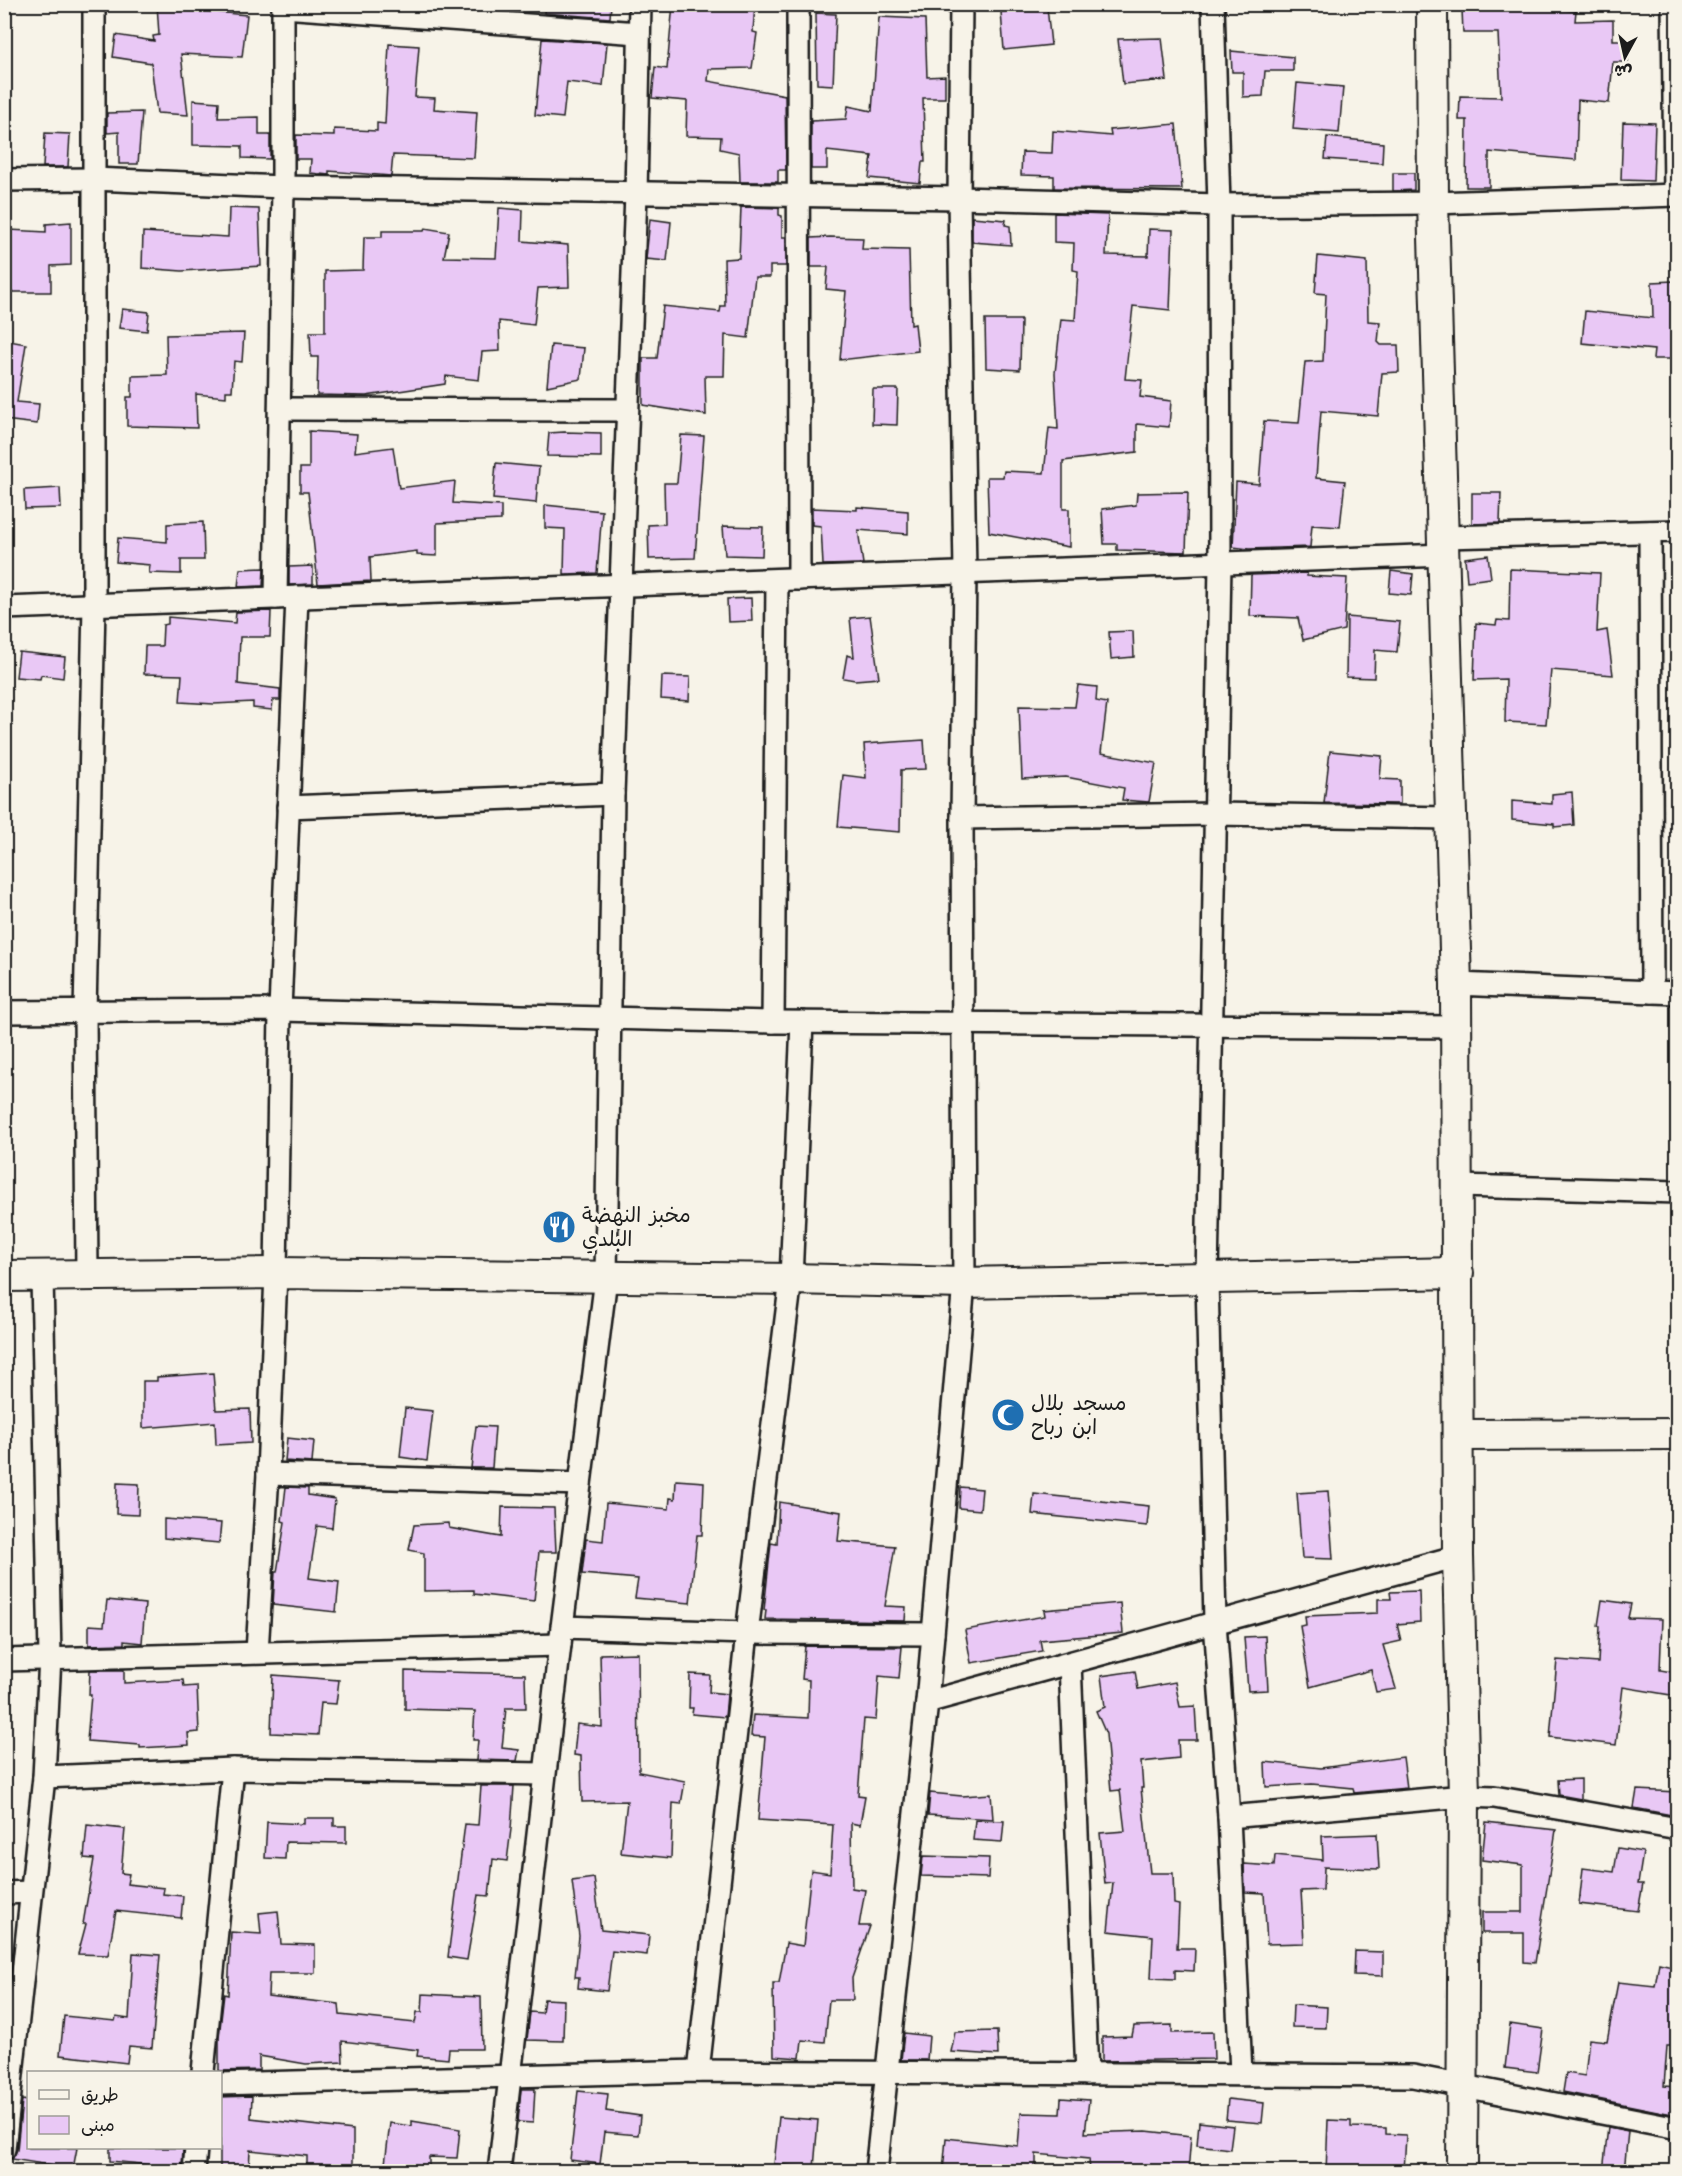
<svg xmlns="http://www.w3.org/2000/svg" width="1682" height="2176" viewBox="0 0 1682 2176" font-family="Kalam,'Playpen Sans Arabic',sans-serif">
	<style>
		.building { fill: #e9c8f5; stroke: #1c1c1c; stroke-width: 1.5 }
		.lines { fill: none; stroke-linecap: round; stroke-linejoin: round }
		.street-casing { stroke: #1c1c1c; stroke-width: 26 }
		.secondary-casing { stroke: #1c1c1c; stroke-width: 34 }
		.street { stroke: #f7f3e8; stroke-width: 21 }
		.secondary { stroke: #f7f3e8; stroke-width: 30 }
		.labels { text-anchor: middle; stroke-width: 6; stroke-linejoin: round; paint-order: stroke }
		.poi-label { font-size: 21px; fill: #1c1c1c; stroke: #f7f3e8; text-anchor: start }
	</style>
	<rect width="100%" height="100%" fill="#f7f3e8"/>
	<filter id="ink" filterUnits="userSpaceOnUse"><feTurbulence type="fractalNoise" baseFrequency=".0167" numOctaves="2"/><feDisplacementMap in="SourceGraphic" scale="12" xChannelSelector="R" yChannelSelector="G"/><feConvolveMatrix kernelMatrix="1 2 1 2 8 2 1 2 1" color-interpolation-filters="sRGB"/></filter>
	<g filter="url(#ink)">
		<!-- building -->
		<g class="building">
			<path d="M157 4H183V9L247 15 242 57 181 54 188 115 157 113 151 63 113 57 116 35 154 41 153 36 159 35Z"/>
			<path d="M545 4H611L610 18 544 13Z"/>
			<path d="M673 4H755L753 32 757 33 752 68 709 69 708 81 785 95 786 170H778V182H740L739 153 720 149 721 137 686 136 687 101 652 98 655 67 667 69Z"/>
			<path d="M1530 4H1560V10L1576 11 1575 21 1613 20V40H1627L1628 62H1613L1609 103 1578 100 1576 160 1489 152V187H1466L1467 120H1459L1460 96 1501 97 1498 33H1463L1462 9 1504 7 1530 10Z"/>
			<path d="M1047 7 1051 45 1004 50 1001 12Z"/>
			<path d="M816 13 836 14 833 85 817 84Z"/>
			<path d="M879 17 925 19 927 77 945 76V98H923L925 162H922L920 183 869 178 872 156 827 151V169H811V121L846 119 848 106 872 111Z"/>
			<path d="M1162 38 1167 80 1123 84 1118 39Z"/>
			<path d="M542 39 607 43 603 86 567 82 563 118 535 115Z"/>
			<path d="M389 44 419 46 415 97 435 98 434 109 477 112 474 158 393 155 391 176 329 171V175L310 173 311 159H296V135L334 136V129L377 131V123L385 124Z"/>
			<path d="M1231 51 1293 57V71H1265L1263 96 1243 97V72H1232Z"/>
			<path d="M1297 83 1343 87 1339 133 1293 129Z"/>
			<path d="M193 100 219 102 218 118 259 117V135H270V159L242 158V146L193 145Z"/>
			<path d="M142 112 138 164H119V132L107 133V113Z"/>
			<path d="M1623 122 1655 123 1653 181 1621 180Z"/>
			<path d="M1176 124 1182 189 1054 188V176L1021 175 1022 152 1052 153 1053 131 1111 136 1110 130Z"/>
			<path d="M45 133 70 134 68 167H43Z"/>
			<path d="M1327 137 1383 143 1382 163 1325 159Z"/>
			<path d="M1393 173H1414V190L1393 191Z"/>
			<path d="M741 207 779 208V215L782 216V237H786V266H770V277H755L748 338 725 335 724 376H705L706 415 643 405V358H657L663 306 720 312 721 306H725L724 259 739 258Z"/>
			<path d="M229 208 259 209 261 266 182 271 142 268 143 232 228 237Z"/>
			<path d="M499 208 523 210 522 241 568 245 569 287 538 288 534 325 499 321 500 351 482 352 479 380 446 376 445 384 366 396 317 395 318 357H311L310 332H325V271L363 270 364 237H382V231H424L425 228 449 232 444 257 496 258Z"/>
			<path d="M1054 213 1108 215 1106 255 1148 256 1149 229 1173 230 1170 310 1133 306 1125 379 1142 380 1140 397 1171 401 1169 427 1137 424V452L1063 461V509H1069V547L989 532 987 477H1003L1004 471 1044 473 1049 428 1058 429 1055 373 1061 319 1075 320 1078 271 1073 270 1074 243 1054 242Z"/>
			<path d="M972 217 1006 220 1005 225 1010 226 1011 245 972 242Z"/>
			<path d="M650 219 671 222 667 261 646 259Z"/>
			<path d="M71 222V265L51 266V292H4V257H9L10 230 46 232V224Z"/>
			<path d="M830 237 863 238 862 249 909 250 911 325 915 324 918 351 840 360 846 291 826 289 828 267H811V238Z"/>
			<path d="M1318 256 1367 261 1368 321 1380 322 1378 342 1381 345H1398L1399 372 1382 373 1378 416 1321 411 1316 478 1345 481 1340 527 1312 525 1310 547 1249 549 1233 547 1236 482 1259 484 1264 421 1299 423 1305 362 1323 361 1326 294 1315 293Z"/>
			<path d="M1674 281 1673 359H1653L1654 350 1582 343 1585 311 1653 318 1652 282Z"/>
			<path d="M122 309 149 312 147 331 119 328Z"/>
			<path d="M985 320H1021L1020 370 986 368Z"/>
			<path d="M244 333 242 362 234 361 232 391H226V397L196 394 197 428 127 426V397H132V376L167 375 166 335Z"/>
			<path d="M4 340 26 344 17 402 39 404 37 424 4 420Z"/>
			<path d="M551 345 584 348 581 379 547 386Z"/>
			<path d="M873 389H898L897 425 872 424Z"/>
			<path d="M309 431 357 434 355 452 393 447 399 488 455 481 453 503 501 506V520L437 523V556L417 555V551L370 557 371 581 318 584 308 492H300V468H309Z"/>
			<path d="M564 432 601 433V457L547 456 549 433Z"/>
			<path d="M681 435 704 436 695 558 649 559 648 525 665 524 664 483H677Z"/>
			<path d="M496 463 539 467 536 503 493 499Z"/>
			<path d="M60 488 61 508 25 509 24 490Z"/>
			<path d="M1188 492 1186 552 1117 550V544H1104L1102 509 1136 505 1137 493Z"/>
			<path d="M1472 493H1501L1500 523 1472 524Z"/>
			<path d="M545 505 602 511 597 573 564 574 565 529 545 528Z"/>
			<path d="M857 507 908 511V534L858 530 863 564 823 565 821 526 812 525V508L857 510Z"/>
			<path d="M203 522 204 560H181V574L149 573 150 565 116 562 118 538 167 542V524Z"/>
			<path d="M723 526 763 527 762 556 725 555Z"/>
			<path d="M1488 555 1491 578 1467 581 1465 558Z"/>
			<path d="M313 566V584L289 585V567Z"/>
			<path d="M264 568 263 586 238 587 240 569Z"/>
			<path d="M1510 569 1600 573 1597 632 1607 630 1613 675 1551 670 1546 724 1505 722 1506 679 1474 680 1476 623 1496 625 1497 620 1509 621Z"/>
			<path d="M1391 571 1413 574 1411 595 1389 593Z"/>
			<path d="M1307 573V576L1347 578 1344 630 1303 640 1298 618 1250 616 1251 575Z"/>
			<path d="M751 598 752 621 728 622 727 599Z"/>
			<path d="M271 611 270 637H240L238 684 280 689V700H273L272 710 253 708V702L214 704 180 702 182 675 144 674 145 646H162L163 625 168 624V617L235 623 236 612Z"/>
			<path d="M870 616 879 678 855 680 843 678 847 655 854 657 850 618Z"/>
			<path d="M1347 617 1400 622 1397 652 1375 650 1374 678 1346 677Z"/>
			<path d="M1133 631 1134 657 1111 659 1109 632Z"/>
			<path d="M19 652 65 657 63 678 41 675 40 679 16 677Z"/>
			<path d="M662 676 690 677 689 701 661 699Z"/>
			<path d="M1078 685 1097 687 1096 701 1107 703 1101 753 1156 763 1149 802 1122 800 1124 788 1066 777 1022 779 1019 706 1075 707Z"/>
			<path d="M924 740 926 769 901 770 900 832 838 827 843 775 866 778 864 744Z"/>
			<path d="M1330 751 1382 756 1380 779 1400 780V804L1324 803Z"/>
			<path d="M1572 792 1574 825 1554 827V824L1512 820V801L1552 804V794Z"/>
			<path d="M213 1373 216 1410 250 1409 251 1443 216 1445 215 1422 143 1428V1381H157V1377Z"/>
			<path d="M405 1408 433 1411 427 1461 400 1457Z"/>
			<path d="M476 1426 495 1427 492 1468H471Z"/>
			<path d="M287 1438 314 1441 312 1463 285 1461Z"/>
			<path d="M676 1480 704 1482 702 1535H697L690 1603 635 1598 638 1579 582 1574 586 1539 603 1541 606 1503 669 1509 670 1498 675 1499Z"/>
			<path d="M117 1483 139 1484 138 1515 116 1514Z"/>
			<path d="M286 1487 308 1488V1495L335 1499 332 1528 317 1526 309 1578 339 1582 336 1612 273 1605 275 1572H277L285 1522 282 1521Z"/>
			<path d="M960 1487 982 1489 980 1510 959 1508Z"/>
			<path d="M1328 1491 1333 1559 1302 1558 1297 1493Z"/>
			<path d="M1034 1494 1149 1506 1147 1526 1032 1514Z"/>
			<path d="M779 1502 841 1512 838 1541 895 1546 885 1606 906 1607 905 1621 765 1619 766 1610H764L771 1543 777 1544Z"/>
			<path d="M502 1507 554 1508 556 1552H539L534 1601 474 1594V1590L424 1591V1553L409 1550 414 1525 448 1523 449 1528 501 1537Z"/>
			<path d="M164 1519 221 1523 219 1543 164 1538Z"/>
			<path d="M1419 1591 1420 1622 1397 1624 1401 1641 1383 1645 1396 1689 1376 1692 1371 1670 1310 1687 1300 1626 1306 1625 1305 1616 1378 1613V1599H1391L1390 1592Z"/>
			<path d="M107 1600 145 1604 142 1643 124 1641V1644L89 1645V1625L104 1626Z"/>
			<path d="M1602 1600 1631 1604 1628 1618 1662 1619 1660 1670 1677 1673V1696L1623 1687 1616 1745 1550 1737 1557 1660 1598 1663 1600 1626H1598Z"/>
			<path d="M1120 1603 1123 1633 1040 1640 1042 1651 971 1663 965 1630 1045 1616 1044 1610Z"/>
			<path d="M1265 1636 1268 1690 1248 1691 1244 1637Z"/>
			<path d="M805 1646 902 1647 899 1678 879 1676 876 1720 864 1719 858 1795 865 1796 860 1825 851 1823 852 1888 865 1890 859 1926H870L852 1978 853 2000H829L825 2042 802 2040 800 2058 774 2056 773 1983H779L786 1943 803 1946 811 1870 830 1873 833 1825 758 1820 765 1737 751 1736 753 1715 808 1718 809 1680 802 1679Z"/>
			<path d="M638 1653 639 1772 685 1781 681 1804 673 1803 671 1858 621 1853 627 1801 582 1802 581 1756 574 1755 577 1724 602 1727 600 1654Z"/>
			<path d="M90 1670H124V1683L183 1680 184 1687 197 1686 199 1732 188 1733 189 1745 140 1748V1745L87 1741 91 1695H89Z"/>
			<path d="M405 1671 525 1674 526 1708H506L502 1748 519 1750 517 1761 476 1760 478 1740H473L475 1711 405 1709Z"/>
			<path d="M1135 1671 1138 1689 1175 1682 1180 1707 1195 1706 1197 1740H1178L1179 1758 1141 1762 1143 1788H1141L1150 1873H1173L1174 1904 1179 1905 1177 1948H1195L1194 1971 1175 1970V1979L1151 1978 1153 1936 1108 1931 1113 1883 1105 1884 1100 1833 1125 1831 1120 1790 1111 1791 1106 1734 1096 1711 1105 1707 1101 1676Z"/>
			<path d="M690 1674 710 1675 709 1692 727 1694 725 1717 692 1714 693 1708H689Z"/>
			<path d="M273 1675 339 1680 336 1704 321 1703 318 1735 271 1733Z"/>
			<path d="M1403 1757 1407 1788 1354 1793 1353 1788 1312 1784 1266 1787 1265 1762 1321 1768Z"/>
			<path d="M1581 1779V1799L1559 1795 1558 1780Z"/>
			<path d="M481 1786H514L511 1829 507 1861 493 1859 489 1896 478 1895 467 1960 448 1957 465 1824 478 1825Z"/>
			<path d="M1637 1790 1677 1792V1816L1634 1808Z"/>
			<path d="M930 1793 962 1796 991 1794 993 1819 928 1815Z"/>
			<path d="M304 1818H334V1826H346V1843L286 1842 285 1859 265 1858 267 1822 304 1824Z"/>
			<path d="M975 1820 1004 1821 1002 1842 973 1840Z"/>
			<path d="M1486 1822 1556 1830 1535 1963 1524 1962V1933H1482V1912H1523V1865L1482 1860Z"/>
			<path d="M87 1825 125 1829 121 1873 129 1874 127 1884 164 1888 163 1894 183 1896 181 1918 116 1911 108 1955 78 1954 86 1924H83L94 1859 84 1858Z"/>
			<path d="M1377 1834 1379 1869 1324 1867 1323 1890 1301 1891 1304 1943 1267 1944 1264 1893 1245 1892 1244 1864 1274 1866 1275 1855 1323 1860 1322 1836Z"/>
			<path d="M1618 1848 1643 1852 1638 1884H1643L1638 1911 1579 1904 1583 1868 1614 1872Z"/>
			<path d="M923 1856 989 1858 988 1878 921 1876Z"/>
			<path d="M594 1878 601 1930 649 1935 647 1955 612 1951 607 1991 578 1988 579 1977H575L579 1936 572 1881Z"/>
			<path d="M278 1911 281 1944 315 1945V1973H269L268 1996 339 2004 340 2015 415 2023 417 2012H422L423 1994 481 1997 482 2049H449L448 2059 417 2056 418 2050 342 2041 343 2062 306 2064 259 2056V2070L219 2071V2037L224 1994 228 1995 231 1932 261 1934 259 1913Z"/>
			<path d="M1355 1951 1383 1952V1976L1354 1975Z"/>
			<path d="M133 1953 160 1955 152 2048 129 2046 127 2063 60 2055 64 2016 115 2021 116 2017 129 2019Z"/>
			<path d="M1659 1963 1677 1967V2046H1667L1664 2086 1677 2087V2115L1563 2092 1566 2073 1585 2076 1589 2039 1607 2041 1618 1982 1655 1986Z"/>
			<path d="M544 1999 564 2000 563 2041 527 2040 530 2012 542 2013Z"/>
			<path d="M1293 2005 1327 2007 1326 2028 1292 2027Z"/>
			<path d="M1510 2024 1543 2029 1537 2072 1505 2068Z"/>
			<path d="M1172 2025V2033L1213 2032 1214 2059 1102 2061V2037L1132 2036 1134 2026Z"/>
			<path d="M997 2031 998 2055 951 2052 955 2032Z"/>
			<path d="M904 2033 929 2036 927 2060H901Z"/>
			<path d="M521 2089H535L533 2123 518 2122Z"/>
			<path d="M578 2091 608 2094 606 2111 640 2116 638 2135 604 2132 600 2164 570 2160Z"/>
			<path d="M252 2096 251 2118 353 2130V2172H307V2156L250 2150 249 2171 220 2170V2097Z"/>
			<path d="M1061 2098 1089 2100 1085 2133 1146 2131 1191 2136 1188 2172H1090L1089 2159 1036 2154V2172H943L946 2138 1018 2146 1021 2113 1060 2114Z"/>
			<path d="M1228 2099 1264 2103 1262 2123 1226 2120Z"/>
			<path d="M22 2100 28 2101V2148H77L73 2169 12 2159 17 2150Z"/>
			<path d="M779 2117 818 2120 814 2168 774 2164Z"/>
			<path d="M1328 2120 1351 2121V2127L1386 2128V2134L1406 2135 1404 2172H1326Z"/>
			<path d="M412 2121 460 2129 457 2158 429 2157V2172H384L390 2123 412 2126Z"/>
			<path d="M1199 2122 1233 2126 1230 2149 1197 2145Z"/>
			<path d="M1608 2127 1628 2131 1624 2172H1603Z"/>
			<path d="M110 2148H183L182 2168 110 2161Z"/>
		</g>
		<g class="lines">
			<defs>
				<g id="street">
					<path d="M798 4 799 579"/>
					<path d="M1213 4 1219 205 1220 564 1207 1279 1215 1622 1229 1817 1241 2073"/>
					<path d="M1673 4 1675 195"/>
					<path d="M283 7 639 33"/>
					<path d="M4 180 93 179 283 187 959 198 1219 205 1433 203 1678 195"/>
					<path d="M280 409 627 410"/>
					<path d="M1650 532 1652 992"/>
					<path d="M1444 537 1678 531"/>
					<path d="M276 598 283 187V4"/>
					<path d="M4 608 1445 555"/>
					<path d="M288 807 613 794"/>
					<path d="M962 818 1214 814 1449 818"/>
					<path d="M1456 984 1678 993"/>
					<path d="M4 1012 280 1010 773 1022 1456 1027"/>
					<path d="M773 1022 777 580"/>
					<path d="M1458 1186 1678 1192"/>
					<path d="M87 1275 85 1012 94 605V4"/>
					<path d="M268 1474 580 1484"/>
					<path d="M562 1627 747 1633 933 1634"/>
					<path d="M257 1652 268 1474 276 1273 280 1010 297 597"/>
					<path d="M4 1660 560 1645"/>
					<path d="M1070 1663 1087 2074"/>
					<path d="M927 1702 1458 1556"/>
					<path d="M44 1777 233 1769 544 1774"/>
					<path d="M1229 1817 1464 1796 1494 1797 1678 1829"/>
					<path d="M4 1893 31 1892"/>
					<path d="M698 2071 747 1633 791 1279 802 1022"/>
					<path d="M203 2072 233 1769"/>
					<path d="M220 2084 698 2071 1413 2076 1678 2128"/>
					<path d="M4 2149 44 1777 50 1657 42 1277"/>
					<path d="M194 2172 196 2148"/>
					<path d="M499 2172 562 1627 606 1278 613 794 636 194 640 4"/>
					<path d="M876 2172 927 1702 964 1283 962 818 965 573 959 198 961 4"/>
				</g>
				<g id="secondary">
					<path d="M1432 4 1433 203 1456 984 1458 1556 1464 1796 1462 2172"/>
					<path d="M4 1276 276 1273 791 1279 964 1283 1458 1273"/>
					<path d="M1458 1435 1678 1434"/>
				</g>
			</defs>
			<!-- street casing -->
			<use href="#street" class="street-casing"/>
			<!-- secondary casing -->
			<use href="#secondary" class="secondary-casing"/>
			<!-- street -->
			<use href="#street" class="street"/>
			<!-- secondary -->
			<use href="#secondary" class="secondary"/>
		</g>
	</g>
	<!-- icons -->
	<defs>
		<symbol id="restaurant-disc" viewBox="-11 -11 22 22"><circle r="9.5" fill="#1f6fb2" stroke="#f7f3e8"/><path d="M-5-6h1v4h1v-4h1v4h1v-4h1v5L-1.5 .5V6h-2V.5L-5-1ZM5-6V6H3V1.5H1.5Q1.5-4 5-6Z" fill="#fff"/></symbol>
		<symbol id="mosque-disc" viewBox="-11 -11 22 22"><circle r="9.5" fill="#1f6fb2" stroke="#f7f3e8"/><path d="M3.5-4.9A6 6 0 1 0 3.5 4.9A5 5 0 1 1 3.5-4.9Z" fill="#fff"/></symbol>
	</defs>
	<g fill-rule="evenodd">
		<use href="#restaurant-disc" x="540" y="1208" width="38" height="38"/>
		<use href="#mosque-disc" x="989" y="1396" width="38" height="38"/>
	</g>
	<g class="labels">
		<!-- poi labels -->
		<g class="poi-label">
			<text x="582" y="1222">مخبز النهضة<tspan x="582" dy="24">البلدي</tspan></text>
			<text x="1031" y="1410">مسجد بلال<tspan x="1031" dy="24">ابن رباح</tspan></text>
		</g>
	</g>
	<!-- margin -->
	<rect width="1682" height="2176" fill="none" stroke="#f7f3e8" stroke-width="24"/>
	<rect x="12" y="12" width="1658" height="2152" fill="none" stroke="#1c1c1c" stroke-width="2" filter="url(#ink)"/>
	<!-- legend -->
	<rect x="27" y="2071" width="195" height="78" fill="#f7f3e8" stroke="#9f9d96" stroke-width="1.5"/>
	<rect x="39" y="2090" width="30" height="9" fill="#f7f3e8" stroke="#9f9d96" stroke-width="1.5"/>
	<text x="81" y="2101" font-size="18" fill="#1c1c1c">طريق</text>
	<rect x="39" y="2116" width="30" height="18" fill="#e9c8f5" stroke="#9f9d96" stroke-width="1.5"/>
	<text x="81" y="2131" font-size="18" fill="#1c1c1c">مبنى</text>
	<!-- north arrow -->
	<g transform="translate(1625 57) rotate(188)" stroke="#f7f3e8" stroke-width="4.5" paint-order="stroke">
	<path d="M0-4.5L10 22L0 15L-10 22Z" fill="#1c1c1c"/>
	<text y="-9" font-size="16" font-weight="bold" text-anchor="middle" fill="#1c1c1c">ش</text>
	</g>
</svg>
